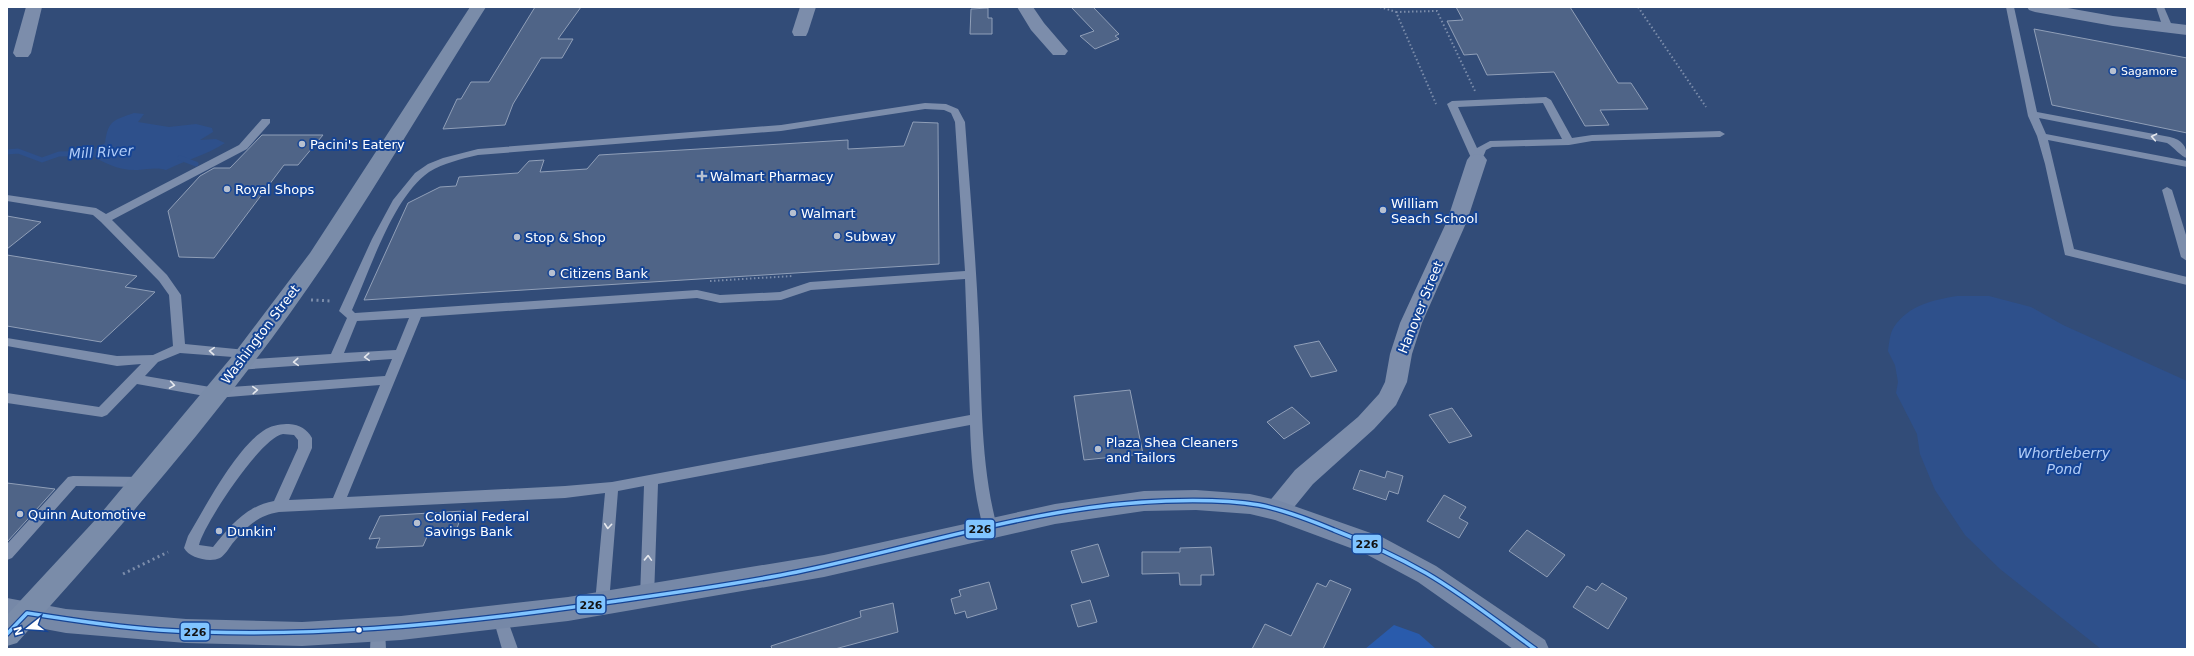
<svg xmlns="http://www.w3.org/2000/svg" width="2194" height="656" viewBox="0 0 2194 656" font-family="'DejaVu Sans',sans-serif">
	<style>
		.green { fill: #295bac }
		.water { fill: #2e508b }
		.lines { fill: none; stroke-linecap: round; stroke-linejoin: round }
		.stream { stroke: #2e508b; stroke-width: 5 }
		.building { fill: #4f6487; stroke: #909fb8 }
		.path-far1 { stroke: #7c8dab; stroke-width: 2; stroke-dasharray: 1.5 2.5; stroke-linecap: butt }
		.path { stroke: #7c8dab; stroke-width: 3; stroke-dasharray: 2 3.5; stroke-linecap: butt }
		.lane { fill: #7c8dab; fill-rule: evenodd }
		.street { fill: #7c8dab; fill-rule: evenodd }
		.secondary { fill: #7688a7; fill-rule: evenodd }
		.primary { fill: #7a8ca9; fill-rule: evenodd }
		.bus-1-casing { stroke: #154495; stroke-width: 6 }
		.bus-1 { stroke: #80c4ff; stroke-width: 3.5 }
		.oneway { stroke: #e5e8ee }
		.poi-dot { fill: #b7c0d0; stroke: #154495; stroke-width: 1.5 }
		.bus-dot { fill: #fff; stroke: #154495; stroke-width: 1.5 }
		.labels { text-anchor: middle; stroke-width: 4; stroke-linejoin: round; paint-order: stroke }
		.far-poi-label { font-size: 11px; fill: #fff; stroke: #154495; text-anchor: start }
		.poi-label { font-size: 13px; fill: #fff; stroke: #154495; text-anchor: start }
		.street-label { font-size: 13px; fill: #fff; stroke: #154495 }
		.water-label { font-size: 14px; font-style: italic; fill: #b2cdf8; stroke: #154495 }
		.line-badge { stroke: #154495; stroke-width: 1.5 }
		.pale-badge-label { font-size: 11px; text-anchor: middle; font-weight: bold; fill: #111 }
	</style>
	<rect width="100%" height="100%" fill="#324c78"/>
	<!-- green -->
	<path class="green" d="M1394 625 1419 634 1436 649H1365Z"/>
	<!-- water -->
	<g class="water">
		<path d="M134 113 144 114 138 122 169 127 196 124 212 128 213 132 200 140 216 139 225 143C206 155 186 160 166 170 156 167 149 169 138 170 120 171 103 163 88 153L105 143C108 120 114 120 134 113Z"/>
		<path d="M1957 296H1989L2031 307 2063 325 2187 381V649H2101L2000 569 1965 535 1935 490 1920 454 1917 434 1896 393 1898 382 1895 365 1888 351C1889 344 1890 332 1894 327 1909 305 1933 300 1957 296Z"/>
	</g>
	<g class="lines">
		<!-- stream -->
		<g class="stream">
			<path d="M7 152 18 151 42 160 59 154 95 153"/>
			<path d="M180 158 196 164"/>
		</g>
	</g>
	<!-- building -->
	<g class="building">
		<path d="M535 7H581L558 39H573L562 58H541L513 104 505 125 443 129 457 99H461L471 82H489Z"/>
		<path d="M1071 7H1093L1119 34 1115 36 1119 39 1095 49 1080 36 1094 31Z"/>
		<path d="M1456 7H1570L1618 83H1631L1648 109 1600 110 1609 125 1585 126 1554 72 1487 75 1477 54 1464 55 1447 21 1463 20Z"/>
		<path d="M988 8V18H992V34H970L971 9Z"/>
		<path d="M2034 29 2187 58V133L2052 105Z"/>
		<path d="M913 122 938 123 939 264 364 300 408 203 440 187 456 186 459 177 518 173 529 161 544 160 540 172 587 169 599 155 848 140V149L904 146Z"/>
		<path d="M262 135H323L298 165H284L214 258 179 257 168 211 200 176 214 168H230Z"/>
		<path d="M7 216 41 222 7 249Z"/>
		<path d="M7 255 137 276 125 287 155 292 101 342 7 326Z"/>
		<path d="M1319 341 1337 371 1311 377 1294 346Z"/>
		<path d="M1130 390 1143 454 1084 460 1074 396Z"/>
		<path d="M1292 407 1310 423 1284 439 1267 422Z"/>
		<path d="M1452 408 1472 436 1449 443 1429 415Z"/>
		<path d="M1360 470 1385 478 1387 471 1403 476 1398 494 1389 491 1386 500 1353 489Z"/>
		<path d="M7 483 55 489 7 542Z"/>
		<path d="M1444 495 1466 507 1459 518 1468 523 1459 538 1427 521Z"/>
		<path d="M463 511 456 531 429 532 423 546 376 548 380 538 369 539 380 516Z"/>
		<path d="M1527 530 1565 555 1547 577 1509 551Z"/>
		<path d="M1098 544 1109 576 1082 583 1071 551Z"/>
		<path d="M1211 547 1214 575H1201V585H1180L1179 573 1142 574V552H1180V548Z"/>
		<path d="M1330 580 1351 589 1323 649H1252L1265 624 1291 636 1317 583 1326 587Z"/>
		<path d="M989 582 997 609 967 618 965 611 955 614 951 599 961 596 959 590Z"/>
		<path d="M1602 583 1627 598 1608 629 1573 607 1587 586 1596 591Z"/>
		<path d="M1090 600 1097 622 1078 627 1071 605Z"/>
		<path d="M893 603 898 632 835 649H772L771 646 861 617 860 611Z"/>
	</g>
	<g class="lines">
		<!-- path-far1 -->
		<g class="path-far1">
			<path d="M1380 7 1396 12 1436 104"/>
			<path d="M1638 7 1706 107"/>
			<path d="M1396 12 1437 11 1475 91"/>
			<path d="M710 281 793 276"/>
		</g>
		<!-- path -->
		<g class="path">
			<path d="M311 300 332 301"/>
			<path d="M123 574 168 552"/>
		</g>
		<!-- lane -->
		<g class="lane">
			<path d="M2006 7H2014L2037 112 2170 137C2182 140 2187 146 2187 158 2181 157 2174 147 2167 143L2039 118 2046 134 2187 161V167L2048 140 2074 249 2187 277V285L2065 255 2045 164 2037 136 2028 116Z"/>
			<path d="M2156 7H2164L2173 28 2171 30H2165L2163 28Z"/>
			<path d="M1546 97 1551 100 1572 138 1592 135 1720 131 1725 134 1720 137 1592 141 1569 145 1492 147 1486 150 1481 162 1477 163 1472 160 1447 104 1452 101ZM1543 103 1562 139 1490 141 1477 148 1458 107Z"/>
			<path d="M925 103 946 104 958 109 965 122C970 191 976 259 979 328 982 395 980 462 997 527L995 531 990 533 985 531 983 527C974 493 971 460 970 425L658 484 654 597 652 602 647 603 642 602 640 597 644 486 618 491 609 603 607 608 602 609 597 608 595 603 605 493 565 498 279 512C258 515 245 528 232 544 229 548 225 555 220 558 210 563 189 558 184 548L188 536C206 506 236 447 266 429 273 425 282 424 289 424 300 425 307 429 312 438V448L289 500 333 498 380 385 216 398 137 384 107 415 102 417 7 403V393L99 407 141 364 117 366 7 346V338L117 356 153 355 173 346 169 295 159 281 101 222 93 215 7 201V195L96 208 106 214 239 145 262 119H270V123L247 149 112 220 167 275 181 295 185 344 246 350 250 351 252 354 250 357 246 358 180 353 158 362 145 376 216 388 385 376 392 359 238 370 234 368 232 365 234 362 238 360 331 354 347 318 339 311 372 239 393 200 415 173 428 164 443 158 478 149 781 125ZM925 109 944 110 951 113 955 122 965 271 810 282 780 292 720 295 697 290 355 313 352 310C370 270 393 197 429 172 444 163 461 159 478 155L781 131ZM965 279 970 415 612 482 565 486 347 497 421 317 697 298 720 303 781 300 811 290ZM409 318 396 350 344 353 357 321ZM283 434 294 435 298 440V448L274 501C246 506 230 526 213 547L199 545C204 524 261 437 283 434Z"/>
			<path d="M2167 187 2172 190 2187 238V261L2181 257 2162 190Z"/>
			<path d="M73 476 143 477 148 478 150 482 148 486 143 487 76 486 12 558 7 560V544L68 477Z"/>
			<path d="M500 611 505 613 518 649H502L493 618 495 613Z"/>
			<path d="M378 623 383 625 385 630 386 649H370L371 630 373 625Z"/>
		</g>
		<!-- street -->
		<g class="street">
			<path d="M26 7H42L31 53 28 57H16L13 53Z"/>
			<path d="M800 7H816L808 32 806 36H794L792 32Z"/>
			<path d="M1017 7H1033L1044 23 1068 51 1065 55H1053L1031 30Z"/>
			<path d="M2027 7H2062L2113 16 2187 25V35L2113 26 2035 12 2029 10Z"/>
			<path d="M1477 154 1484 156 1487 160 1467 221 1422 323 1412 354 1407 382 1396 405 1374 429 1313 484 1286 517 1277 520 1268 517 1264 510 1268 503 1295 470 1358 417 1379 394 1385 382 1390 354 1400 323 1447 221 1467 160 1470 156Z"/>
		</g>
		<!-- secondary -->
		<path class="secondary" d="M1196 490 1250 494 1277 500 1382 537 1436 566 1545 640 1549 649H1513L1418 582 1364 553 1275 520 1250 514 1196 510 1144 511 1055 524 824 577 568 621 401 640 302 646 186 643 66 633 7 622V598L66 609 186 619 302 622 401 616 568 597 824 555 1055 504 1144 491Z"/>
		<!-- primary -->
		<path class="primary" d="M470 7H486C432 92 381 179 325 263 234 398 126 522 17 643L7 646V615L97 518 230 359 310 253Z"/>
		<defs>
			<path id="bus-1" d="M7 634 27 613C71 620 115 627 159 630 303 639 446 625 588 605 658 595 728 586 797 572 919 547 1040 505 1166 501 1196 500 1229 500 1259 505 1285 510 1310 520 1334 530 1365 542 1396 556 1426 573 1464 595 1499 623 1535 649"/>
		</defs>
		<!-- bus-1 casing -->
		<use href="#bus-1" class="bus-1-casing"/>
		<!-- bus-1 -->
		<use href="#bus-1" class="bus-1"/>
	</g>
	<!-- one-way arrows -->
	<defs><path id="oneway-chevron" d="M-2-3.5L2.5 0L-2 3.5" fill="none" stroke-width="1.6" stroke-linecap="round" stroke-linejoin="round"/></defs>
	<g class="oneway">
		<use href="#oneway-chevron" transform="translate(2154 137) rotate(-169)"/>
		<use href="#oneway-chevron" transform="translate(212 351) rotate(-176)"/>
		<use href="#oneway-chevron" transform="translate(367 357) rotate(176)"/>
		<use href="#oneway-chevron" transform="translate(296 362) rotate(176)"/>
		<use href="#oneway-chevron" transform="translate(172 385) rotate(9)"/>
		<use href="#oneway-chevron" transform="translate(255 390) rotate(-4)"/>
		<use href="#oneway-chevron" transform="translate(608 526) rotate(95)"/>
		<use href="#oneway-chevron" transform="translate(648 558) rotate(-88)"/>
	</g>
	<!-- markers -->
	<g class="poi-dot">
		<circle cx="2113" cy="71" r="4"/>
		<circle cx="302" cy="144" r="4"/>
		<path d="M700 170h4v4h4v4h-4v4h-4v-4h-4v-4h4z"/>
		<circle cx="227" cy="189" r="4"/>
		<circle cx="1383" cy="210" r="4"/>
		<circle cx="793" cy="213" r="4"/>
		<circle cx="837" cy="236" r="4"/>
		<circle cx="517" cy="237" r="4"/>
		<circle cx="552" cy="273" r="4"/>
		<circle cx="1098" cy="449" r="4"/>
		<circle cx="20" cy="514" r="4"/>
		<circle cx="417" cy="523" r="4"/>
		<circle cx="219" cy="531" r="4"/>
	</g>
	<circle class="bus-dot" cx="359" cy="630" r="3.5"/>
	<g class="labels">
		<!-- far-poi labels -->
		<g class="far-poi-label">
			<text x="2121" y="75">Sagamore</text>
		</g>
		<!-- poi labels -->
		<g class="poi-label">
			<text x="310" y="149">Pacini's Eatery</text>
			<text x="710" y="181">Walmart Pharmacy</text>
			<text x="235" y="194">Royal Shops</text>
			<text x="1391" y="208">William<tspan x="1391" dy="15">Seach School</tspan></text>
			<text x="801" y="218">Walmart</text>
			<text x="845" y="241">Subway</text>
			<text x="525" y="242">Stop &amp; Shop</text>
			<text x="560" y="278">Citizens Bank</text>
			<text x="1106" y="447">Plaza Shea Cleaners<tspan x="1106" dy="15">and Tailors</tspan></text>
			<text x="28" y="519">Quinn Automotive</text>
			<text x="425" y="521">Colonial Federal<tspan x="425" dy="15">Savings Bank</tspan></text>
			<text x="227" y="536">Dunkin'</text>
		</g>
		<!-- street labels -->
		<g class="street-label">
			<text transform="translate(1420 307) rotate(-68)" y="5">Hanover Street</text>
			<text transform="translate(260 334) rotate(-53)" y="5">Washington Street</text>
		</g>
		<!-- water labels -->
		<g class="water-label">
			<text transform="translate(101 152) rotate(-3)" y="5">Mill River</text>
			<text x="2064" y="458">Whortleberry<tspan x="2064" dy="16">Pond</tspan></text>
		</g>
	</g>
	<g class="line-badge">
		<rect x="965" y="519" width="30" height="20" rx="4" fill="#80c4ff"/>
		<rect x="1352" y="534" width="30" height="20" rx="4" fill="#80c4ff"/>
		<rect x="576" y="595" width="30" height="19" rx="4" fill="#80c4ff"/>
		<rect x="180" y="622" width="30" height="19" rx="4" fill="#80c4ff"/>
	</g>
	<g class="pale-badge-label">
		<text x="980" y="533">226</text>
		<text x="1367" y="548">226</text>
		<text x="591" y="609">226</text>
		<text x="195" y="636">226</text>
	</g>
	<!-- border -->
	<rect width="2194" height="656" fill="none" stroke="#ffffff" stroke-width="16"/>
	<!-- north arrow -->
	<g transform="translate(28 628) rotate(253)" stroke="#154495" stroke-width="3" paint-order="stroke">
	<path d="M0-3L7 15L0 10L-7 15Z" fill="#ffffff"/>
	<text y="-6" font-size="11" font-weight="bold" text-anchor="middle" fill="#ffffff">N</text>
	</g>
</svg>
